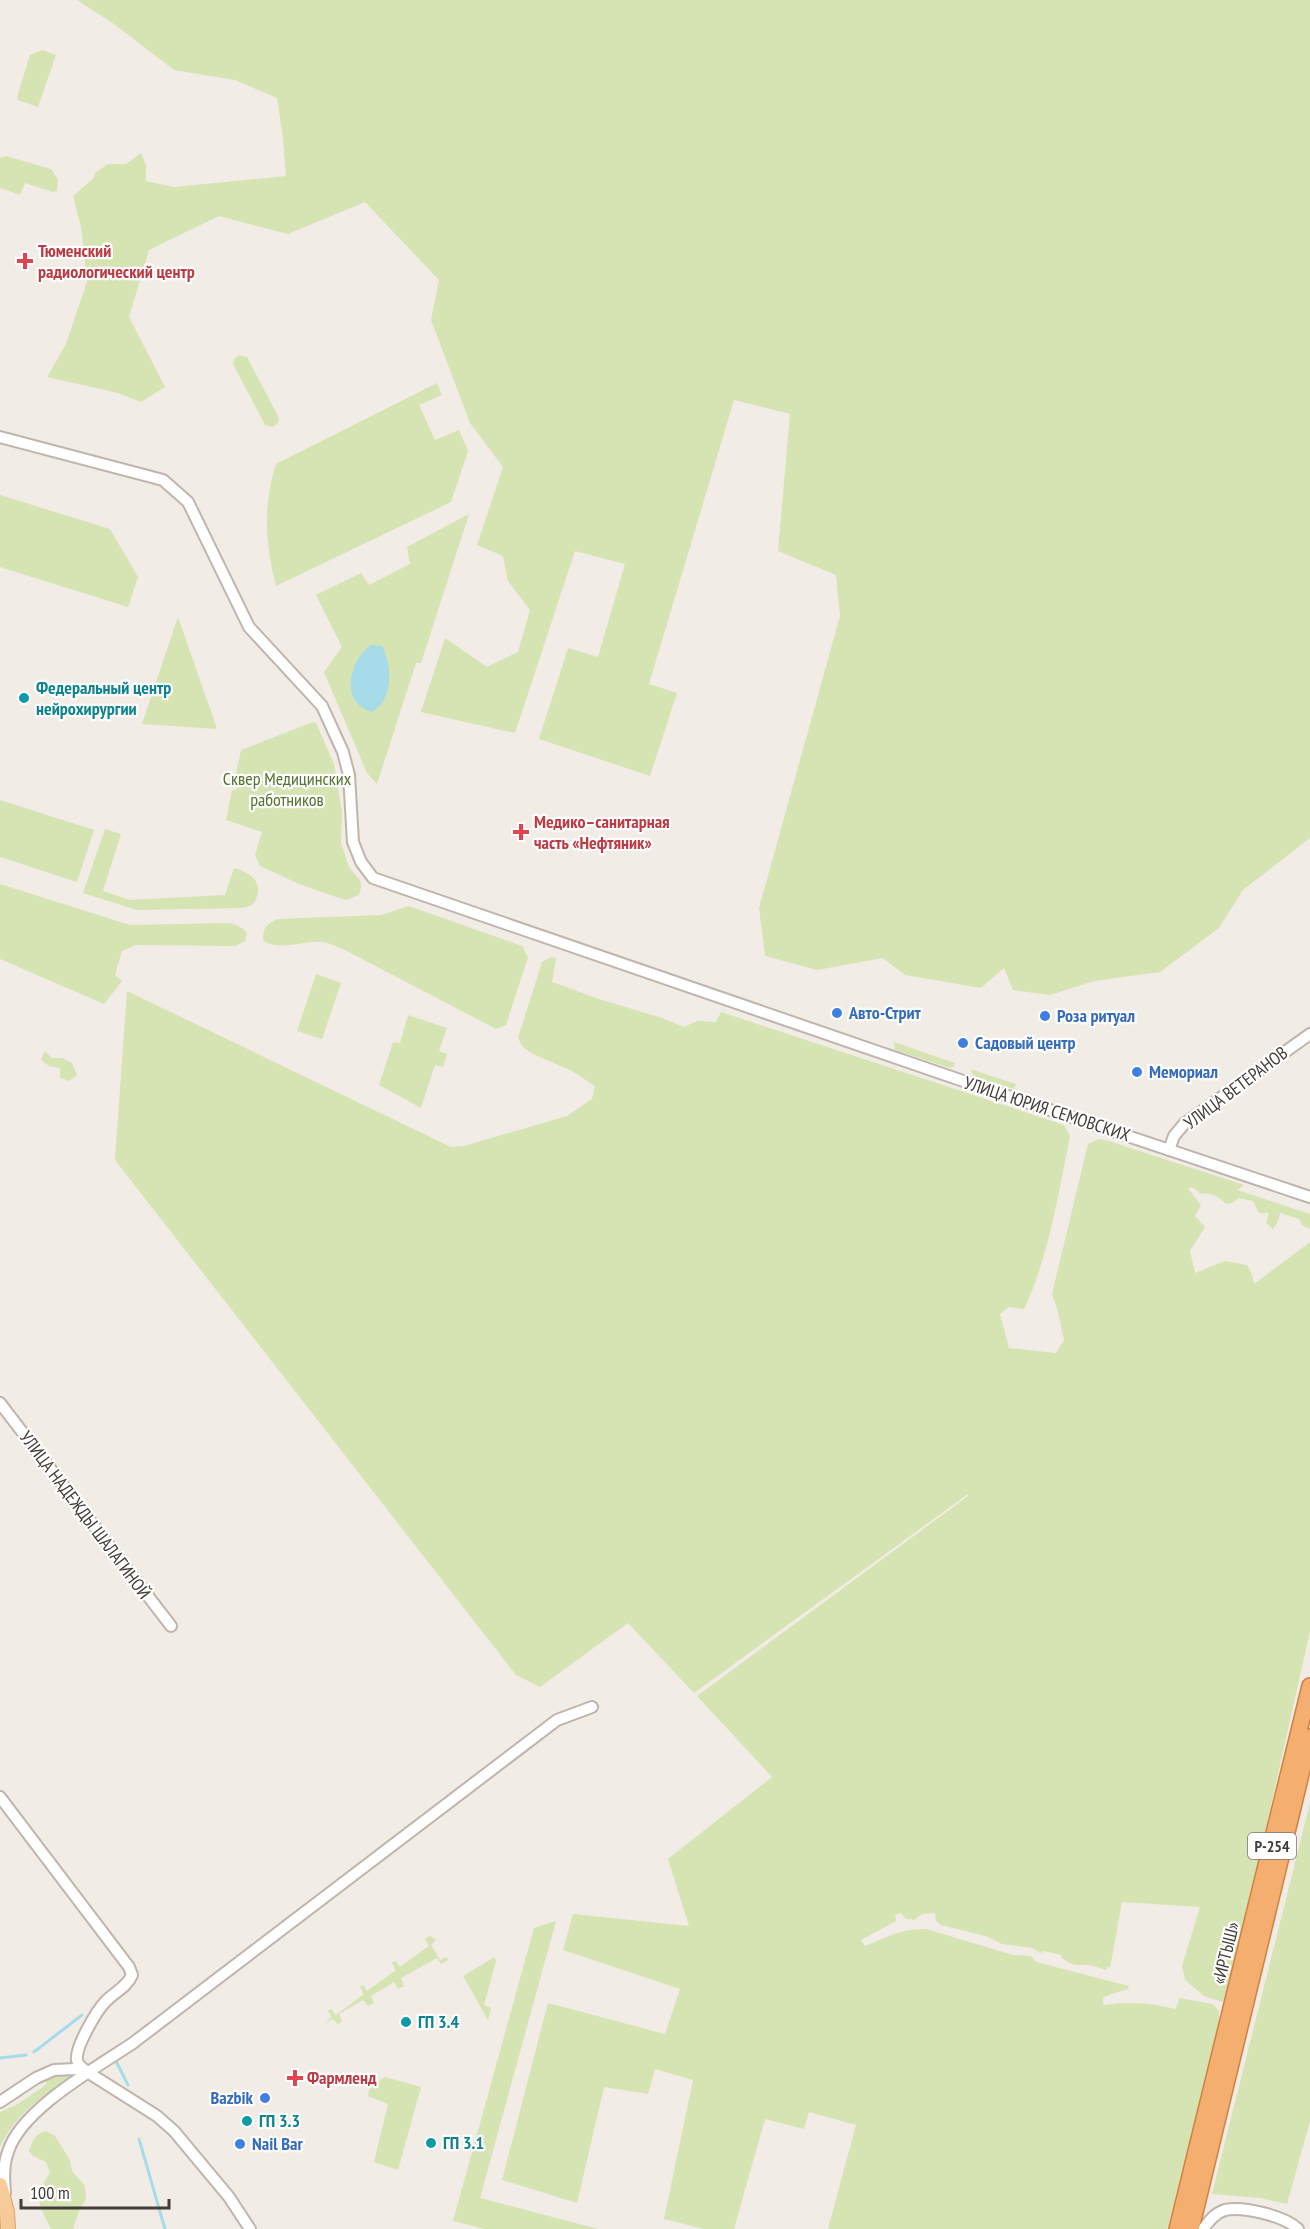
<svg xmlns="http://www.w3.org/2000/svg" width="1310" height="2229" viewBox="0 0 1310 2229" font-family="'PT Sans Narrow',sans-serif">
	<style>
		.green { fill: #d6e3b2 }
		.water { fill: #a6dcea }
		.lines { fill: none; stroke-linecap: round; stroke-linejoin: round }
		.stream { stroke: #a6dcea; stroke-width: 3 }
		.minor-casing { stroke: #bfb5ac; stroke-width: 14 }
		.major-casing { stroke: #daa36b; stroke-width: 16 }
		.highway-casing { stroke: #d18040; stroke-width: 18 }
		.minor { stroke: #fff; stroke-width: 10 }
		.major { stroke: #f7ca9a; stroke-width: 14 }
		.highway { stroke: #f3ae70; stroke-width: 15 }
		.health-dot { fill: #e0444e; stroke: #fff; stroke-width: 2 }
		.culture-dot { fill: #0f9aa8; stroke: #fff; stroke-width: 2 }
		.shop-dot { fill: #3f7fe0; stroke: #fff; stroke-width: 2 }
		.labels { text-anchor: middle; stroke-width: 4.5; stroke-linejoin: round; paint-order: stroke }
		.shield { fill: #fff; stroke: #7c7672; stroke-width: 1.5 }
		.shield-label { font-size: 16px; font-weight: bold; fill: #443c36 }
		.health-label { font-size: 18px; font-weight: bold; fill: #be3a42; stroke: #fff; text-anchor: start }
		.culture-label { font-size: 18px; font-weight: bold; fill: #0d838f; stroke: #fff; text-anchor: start }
		.park-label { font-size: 18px; fill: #54712e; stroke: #fff }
		.shop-label { font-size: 18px; font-weight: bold; fill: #366cbe; stroke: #fff; text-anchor: start }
		.street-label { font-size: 18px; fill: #443c36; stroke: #fff }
	</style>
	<rect width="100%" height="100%" fill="#f2ece6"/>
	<!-- green -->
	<g class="green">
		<path d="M77 0H1310V838L1243 890 1219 928 1160 972 1094 981 1050 995 1013 990 1004 968 981 988 905 975 883 958 817 970 765 956 759 908 840 616 836 575 778 551 790 414 734 400 649 684 677 693 650 776 539 739 568 648 598 657 625 564 575 551 515 733 421 712 445 638 487 667 518 652 530 610 508 581 503 556 477 545 503 467 470 423 431 320 439 280 365 202 288 234 219 216 149 250 129 317 165 387 141 402 118 393 47 377 66 344 87 282 81 227 73 196 94 178 95 173 108 164H126L141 153 146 165V181L174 187 286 176 283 139 277 98 235 80 174 70 114 24Z"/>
		<path d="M42 50 56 55 38 107 18 100 17 97 30 55Z"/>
		<path d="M6 156 51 169 58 179 57 191 53 192 25 183 20 195 0 188V158Z"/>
		<path d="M239 355 247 357 279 418 278 423 273 427 265 425 233 364 234 359Z"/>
		<path d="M437 383 442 395 419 405 435 440 459 430 468 451 451 502 276 586C265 544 263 505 276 464Z"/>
		<path d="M0 495 110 529 138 577 128 607 0 567Z"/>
		<path d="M469 514 421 663H416L377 784 367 773 324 672 342 647 316 595 361 573 369 585 410 564 407 547Z"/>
		<path d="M178 617 217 729 142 724Z"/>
		<path d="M313 722 316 723 334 764 342 812 341 843 349 867 360 880 361 887 359 895 346 900 336 897 299 884 260 866 255 855 262 832 226 820 232 790H236L239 779 235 778 241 750Z"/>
		<path d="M0 800 94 830 77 882 0 857Z"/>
		<path d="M105 829 121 834 103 891 130 900 225 895 234 868C248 872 262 880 257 896 255 905 251 906 242 908L137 910 83 893Z"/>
		<path d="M0 884 130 925 229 923C237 925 243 927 247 934L245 941 235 946 136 945 122 951 115 975 122 981 104 1004 0 959Z"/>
		<path d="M409 906 522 946 528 957 506 1025 496 1029 345 950C338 947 330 943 323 942 306 940 275 952 263 940 263 927 267 924 278 919L381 915Z"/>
		<path d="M551 957 556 958 552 982 599 999 662 1018 684 1027 697 1021 716 1022 721 1012 1064 1125 1070 1136C1059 1190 1048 1260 1024 1309L1009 1307 1000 1314 1009 1348 1056 1353 1064 1340 1057 1308 1052 1294 1088 1144 1099 1139 1109 1141 1244 1185 1237 1190 1310 1214V1229L1302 1225 1299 1219 1280 1213 1278 1222 1273 1229 1266 1223 1269 1213H1259L1253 1201 1239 1198 1232 1203 1226 1204C1219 1197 1211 1192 1201 1194L1193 1188H1188L1201 1205 1195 1216 1205 1227 1190 1251 1195 1273 1225 1261 1247 1265 1252 1274 1254 1284 1310 1242V1631L1232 1980 1223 2002 1204 1996 1185 1980 1182 1966 1200 1907 1122 1902 1110 1968 1107 1967 1106 1970C1100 1968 1092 1965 1086 1965 1074 1965 1072 1965 1062 1958L1061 1955 1044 1951 1041 1953 1032 1948 1002 1944 986 1936 941 1925 936 1921 935 1913 922 1914 913 1921 912 1919H906L901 1913 895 1915 896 1921 861 1940 865 1946 894 1934 909 1930 926 1929 1013 1955 1031 1956 1036 1962 1129 1986 1128 1989 1111 1994 1103 1998V2005C1128 2001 1151 2003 1176 2009L1179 1998 1213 2004 1219 2011V2027L1167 2229H828L856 2125 809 2112 804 2129 765 2119 734 2229H704L664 2219 693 2080 655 2069 648 2094 604 2087 577 2203 502 2180 548 2003 665 2034 680 1989 563 1950 573 1914 689 1926 668 1859 772 1777 697 1696 968 1496V1494L694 1693 628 1623 540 1687 516 1675 115 1160 127 991 451 1147 464 1146 567 1116 592 1099 595 1086 572 1071 531 1053 522 1046 518 1038 542 962Z"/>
		<path d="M316 974 341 983 322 1039 297 1031Z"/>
		<path d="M408 1015 447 1028 439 1051 447 1054 443 1067 435 1065 421 1108 379 1085 393 1042 400 1043Z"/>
		<path d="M894 1042 955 1063 954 1066 950 1068 895 1050Z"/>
		<path d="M45 1051 52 1058H62L72 1063 77 1075 69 1081 60 1078V1068L49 1066 41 1060Z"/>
		<path d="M970 1069 1016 1084 1014 1089 975 1077Z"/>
		<path d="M1310 1803V2121L1287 2204 1260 2198 1212 2194Z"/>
		<path d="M556 1921 480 2198 598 2229H485L453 2221 534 1928Z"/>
		<path d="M430 1936 436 1940 431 1945 440 1960 447 1957 448 1960 441 1964 437 1958 401 1978 404 1986 398 1989 394 1982 371 1996 374 2003 368 2006 363 2000 339 2014 342 2021 338 2024 333 2019 324 2024 332 2017 328 2011 331 2009 336 2015 364 1994 360 1987 363 1985 367 1991 396 1970 392 1963 395 1961 400 1967 429 1946 425 1939Z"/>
		<path d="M495 1957 496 1961 484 2005 491 2008 488 2020 463 1976Z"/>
		<path d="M62 2074 71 2075C43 2096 15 2114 0 2147V2112L18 2104 47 2084 44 2079Z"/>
		<path d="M385 2077 421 2087 398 2170 374 2162 388 2104 368 2096 370 2087Z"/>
		<path d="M46 2131 55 2136 70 2160 72 2171 85 2186 86 2199 79 2211 73 2229H51C39 2204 32 2199 50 2173L46 2162 33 2156 29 2151C32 2141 35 2134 46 2131Z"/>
	</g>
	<!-- water -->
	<path class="water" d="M371 645 382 646C392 665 394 699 372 712 339 703 349 660 371 645Z"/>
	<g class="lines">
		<!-- stream -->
		<g class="stream">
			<path d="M34 2052 82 2015"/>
			<path d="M0 2058 26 2055"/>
			<path d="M117 2063 128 2085"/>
			<path d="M139 2139 165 2229"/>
		</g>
		<defs>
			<g id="minor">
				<path d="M0 437 163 480 188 502 249 627 322 706 343 752 349 775 353 842 361 862 373 878 966 1082 1310 1197"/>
				<path d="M1169 1150 1174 1136 1184 1124 1310 1034"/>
				<path d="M0 1403 171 1626"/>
				<path d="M0 1797 129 1967 132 1975C127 1987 115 1992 106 2001 97 2010 75 2047 77 2060 78 2066 85 2070 89 2073"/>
				<path d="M0 2102 36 2078 54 2070 76 2069 89 2073 157 2116 174 2131 229 2197 250 2229"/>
				<path d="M5 2193C4 2179 3 2165 8 2152 21 2109 96 2068 133 2043L557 1720 592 1707"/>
				<path d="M1203 2229C1209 2221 1215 2213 1225 2210 1243 2206 1285 2216 1298 2229"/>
			</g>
			<path id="major" d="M0 2185 7 2212 8 2229"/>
			<g id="highway">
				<path d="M1177 2229 1310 1686"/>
				<path d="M1191 2229 1310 1737"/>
			</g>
		</defs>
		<!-- minor casing -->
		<use href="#minor" class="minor-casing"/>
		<!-- major casing -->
		<use href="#major" class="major-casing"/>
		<!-- highway casing -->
		<use href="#highway" class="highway-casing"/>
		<!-- minor -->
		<use href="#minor" class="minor"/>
		<!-- major -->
		<use href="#major" class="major"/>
		<!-- highway -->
		<use href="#highway" class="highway"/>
	</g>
	<!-- markers -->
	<g class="health-dot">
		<path d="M22 252h6v6h6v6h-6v6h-6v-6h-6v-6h6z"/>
		<path d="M518 823h6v6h6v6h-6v6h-6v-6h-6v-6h6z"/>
		<path d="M292 2069h6v6h6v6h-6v6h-6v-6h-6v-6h6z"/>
	</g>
	<g class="culture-dot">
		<circle cx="24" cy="698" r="6"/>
		<circle cx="406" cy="2022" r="6"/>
		<circle cx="247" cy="2121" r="6"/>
		<circle cx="431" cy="2143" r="6"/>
	</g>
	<g class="shop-dot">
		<circle cx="837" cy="1013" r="6"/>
		<circle cx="1045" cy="1016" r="6"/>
		<circle cx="963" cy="1043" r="6"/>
		<circle cx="1137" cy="1072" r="6"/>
		<circle cx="265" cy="2098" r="6"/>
		<circle cx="240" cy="2144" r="6"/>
	</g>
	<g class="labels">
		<!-- shield labels -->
		<rect class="shield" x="1248" y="1833" width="48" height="26" rx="4.5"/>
		<g class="shield-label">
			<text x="1272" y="1852">Р-254</text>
		</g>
		<!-- health labels -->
		<g class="health-label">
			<text x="38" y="257">Тюменский<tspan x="38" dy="21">радиологический центр</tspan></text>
			<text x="534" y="828">Медико–санитарная<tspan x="534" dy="21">часть «Нефтяник»</tspan></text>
			<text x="307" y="2084">Фармленд</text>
		</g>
		<!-- culture labels -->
		<g class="culture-label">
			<text x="36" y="694">Федеральный центр<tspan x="36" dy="21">нейрохирургии</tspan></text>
			<text x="418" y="2028">ГП 3.4</text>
			<text x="259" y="2127">ГП 3.3</text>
			<text x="443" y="2149">ГП 3.1</text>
		</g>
		<!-- park labels -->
		<g class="park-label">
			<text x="287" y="785">Сквер Медицинских<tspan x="287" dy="21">работников</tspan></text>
		</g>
		<!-- shop labels -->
		<g class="shop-label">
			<text x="849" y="1019">Авто-Стрит</text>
			<text x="1057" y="1022">Роза ритуал</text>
			<text x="975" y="1049">Садовый центр</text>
			<text x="1149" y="1078">Мемориал</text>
			<text x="253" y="2104" text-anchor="end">Bazbik</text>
			<text x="252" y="2150">Nail Bar</text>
		</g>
		<!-- street labels -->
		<g class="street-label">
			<text transform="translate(1236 1088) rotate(-37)" y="6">УЛИЦА ВЕТЕРАНОВ</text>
			<text transform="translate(1047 1109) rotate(18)" y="6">УЛИЦА ЮРИЯ СЕМОВСКИХ</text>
			<text transform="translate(85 1515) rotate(53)" y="6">УЛИЦА НАДЕЖДЫ ШАЛАГИНОЙ</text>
			<text transform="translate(1226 1953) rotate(-76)" y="6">«ИРТЫШ»</text>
		</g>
	</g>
	<!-- scale -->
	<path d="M21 2199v9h148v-9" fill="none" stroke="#443c36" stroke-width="3"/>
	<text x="30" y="2199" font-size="18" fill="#443c36" stroke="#ffffff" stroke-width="4.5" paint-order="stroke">100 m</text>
</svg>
